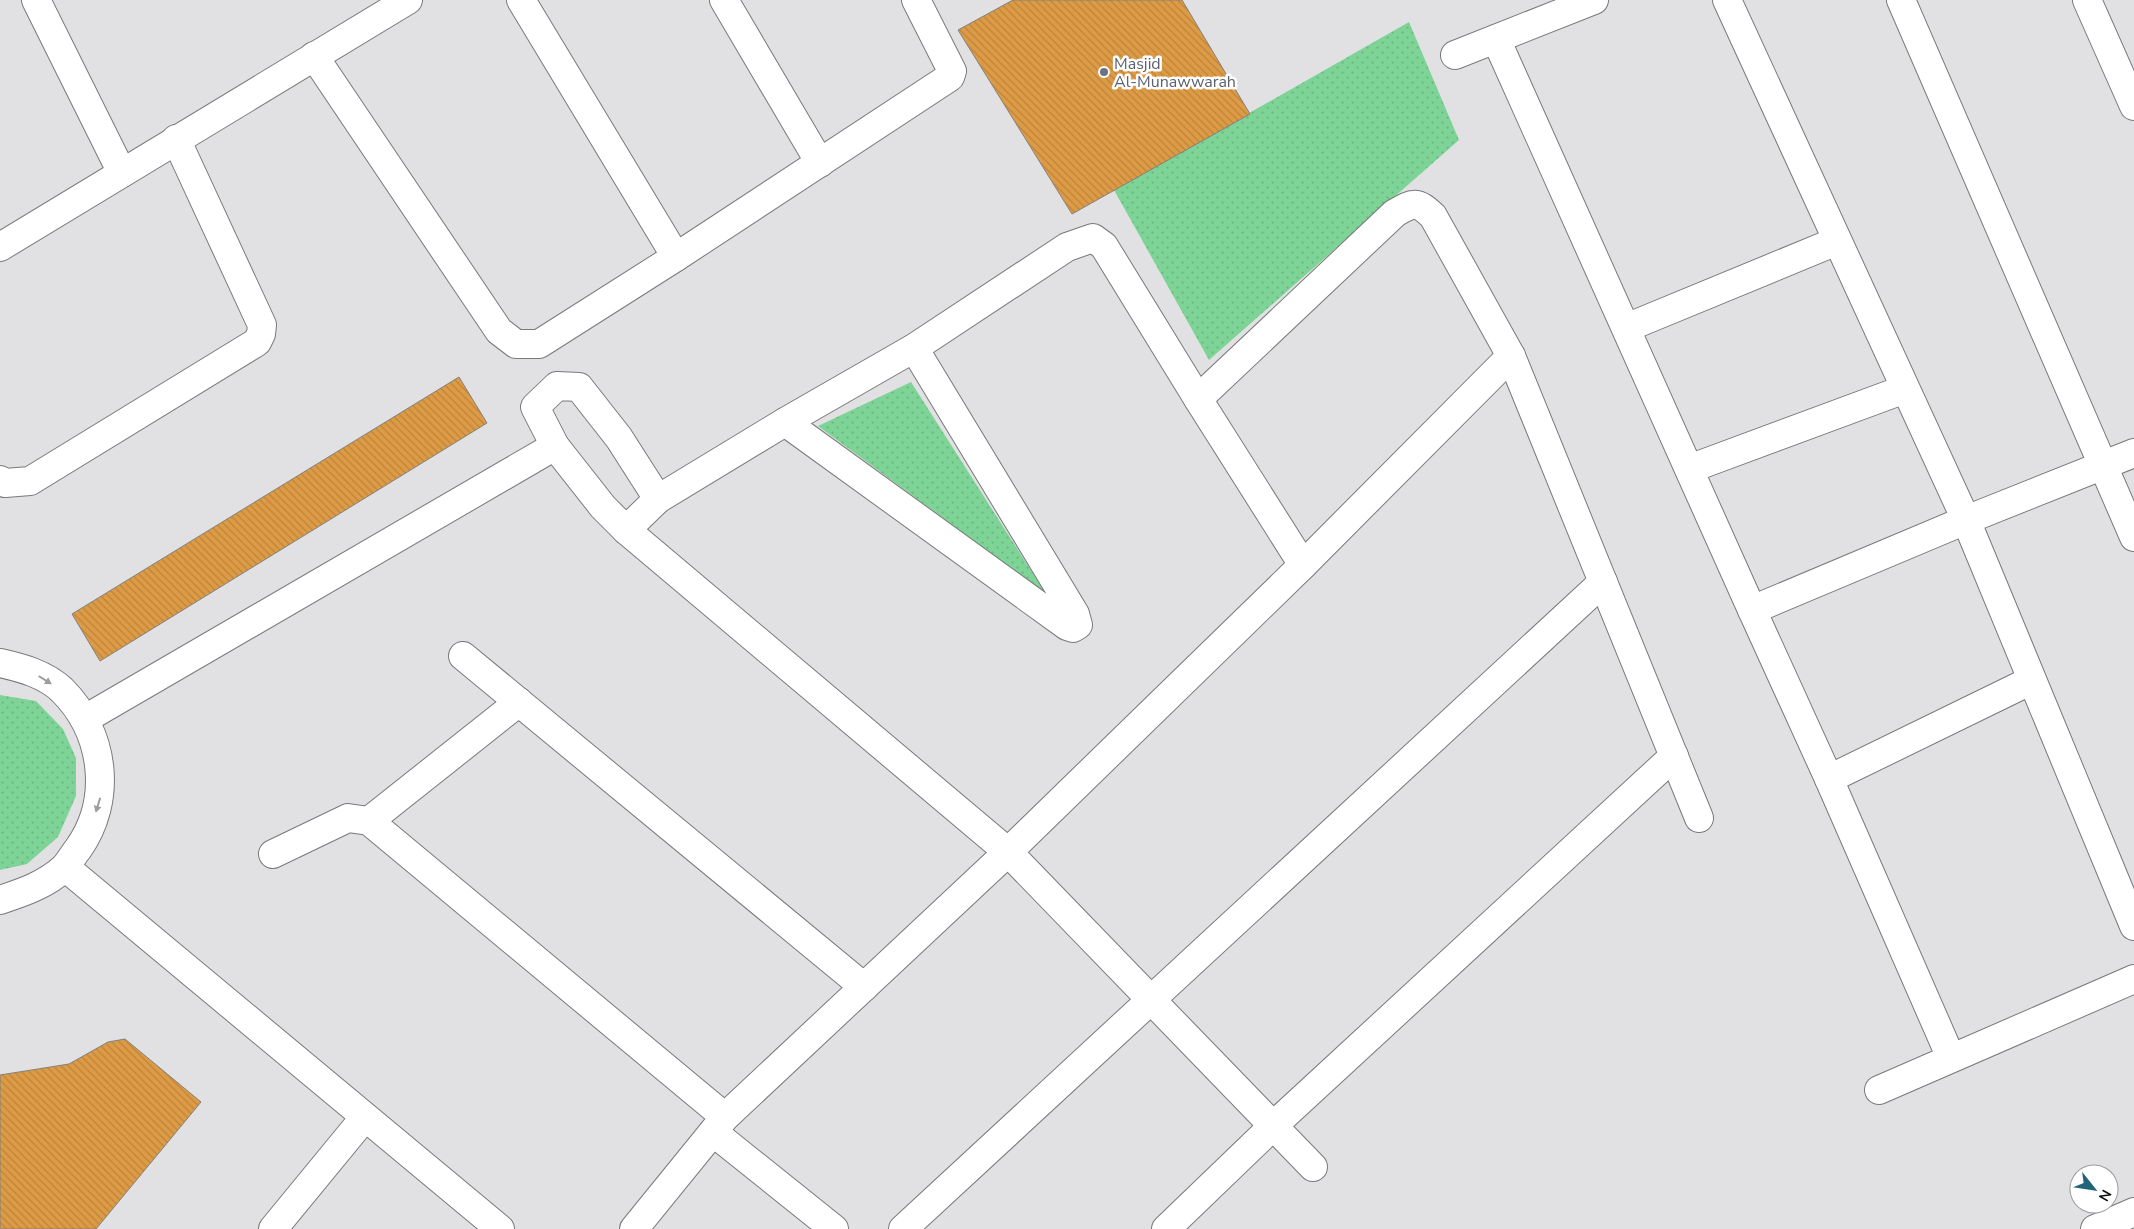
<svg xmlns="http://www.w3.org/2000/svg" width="2134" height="1229" viewBox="0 0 2134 1229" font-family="'Nunito Sans',sans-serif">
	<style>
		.park { fill: url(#park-dots) }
		.building { fill: url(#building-back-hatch); stroke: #82817f }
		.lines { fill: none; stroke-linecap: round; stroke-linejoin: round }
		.minor-casing { stroke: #79797b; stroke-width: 30 }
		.minor { stroke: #fff; stroke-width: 28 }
		.oneway { fill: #9d9d9e }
		.worship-dot { fill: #6b7280; stroke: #fff; stroke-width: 2 }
		.labels { text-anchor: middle; stroke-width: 5; stroke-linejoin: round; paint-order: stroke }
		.worship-label { font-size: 16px; fill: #5b616d; stroke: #fff; text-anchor: start }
	</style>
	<defs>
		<pattern id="park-dots" width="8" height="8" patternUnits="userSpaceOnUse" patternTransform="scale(1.25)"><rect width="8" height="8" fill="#7ed496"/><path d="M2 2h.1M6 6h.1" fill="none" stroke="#6cb580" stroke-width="1.8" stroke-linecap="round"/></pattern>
		<pattern id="building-back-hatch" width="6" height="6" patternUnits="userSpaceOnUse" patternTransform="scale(1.25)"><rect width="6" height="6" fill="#dd9b45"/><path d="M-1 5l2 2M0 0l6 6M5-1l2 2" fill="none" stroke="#bc843b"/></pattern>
	</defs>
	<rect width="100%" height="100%" fill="#e1e1e3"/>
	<!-- park -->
	<g class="park">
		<path d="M1409 22 1459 140 1209 360 1114 190Z"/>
		<path d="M911 382 1046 594 818 426Z"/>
		<path d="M0 695 36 701 63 729 76 758V796L58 837 27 864 0 870Z"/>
	</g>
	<!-- building -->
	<g class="building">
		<path d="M1013 0H1182L1250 114 1072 214 958 30Z"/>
		<path d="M459 377 487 423 100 661 72 614Z"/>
		<path d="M125 1039 201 1102 96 1229H0V1075L69 1064 108 1042Z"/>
	</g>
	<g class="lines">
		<defs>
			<g id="minor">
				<path d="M36 0 122 173"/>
				<path d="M521 0 676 257"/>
				<path d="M724 0 820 163"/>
				<path d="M1727 0 1966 520 2134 926"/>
				<path d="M1901 0 2134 537"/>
				<path d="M2087 0 2134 106"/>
				<path d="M1496 39 1752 610 1966 520 2134 453"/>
				<path d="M1455 55 1594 0"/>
				<path d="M314 56 499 331 516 344H539L676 257 950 77 952 71 916 0"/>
				<path d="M0 247 408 0"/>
				<path d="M1626 328 1837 241"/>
				<path d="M1198 399 1303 565"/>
				<path d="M785 422 1067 626 1073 628 1078 625 1075 614 914 348"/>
				<path d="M1689 469 1905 389"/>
				<path d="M0 480 5 483 30 481 257 342 261 334 262 325 176 139"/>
				<path d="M658 499 619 438 579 387 557 386 535 407 555 446 603 507 626 530 1008 852 1313 1167"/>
				<path d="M626 530 658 499 785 422 914 348 1067 247 1093 238 1104 246 1198 399 1395 213C1414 202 1417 201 1433 216L1511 356 1699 818"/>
				<path d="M1752 610 1829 779 1951 1058"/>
				<path d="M463 656 864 987"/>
				<path d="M0 663C22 668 45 674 62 690 105 733 113 800 78 849 73 855 69 863 64 868 45 885 24 892 0 900"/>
				<path d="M85 719 555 446"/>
				<path d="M1829 779 2032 680"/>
				<path d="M369 821 519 702"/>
				<path d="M273 854 348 818 369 821 725 1117"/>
				<path d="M65 867 500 1229"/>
				<path d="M1879 1090 2134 979"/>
				<path d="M713 1132 834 1229"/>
				<path d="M273 1229 365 1117"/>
				<path d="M634 1229 725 1117 1008 852 1303 565 1511 356"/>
				<path d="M903 1229 1603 582"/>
				<path d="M1166 1229 1273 1126 1674 756"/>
				<path d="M2095 1229 2134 1212"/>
			</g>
		</defs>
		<!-- minor casing -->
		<use href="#minor" class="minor-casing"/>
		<!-- minor -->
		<use href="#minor" class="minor"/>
	</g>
	<!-- one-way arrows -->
	<defs><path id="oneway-solid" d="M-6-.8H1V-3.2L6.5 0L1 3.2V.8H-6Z" transform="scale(1.25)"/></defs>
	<g class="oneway">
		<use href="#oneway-solid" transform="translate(45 680) rotate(32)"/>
		<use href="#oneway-solid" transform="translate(98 805) rotate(107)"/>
	</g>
	<!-- markers -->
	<circle class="worship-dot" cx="1104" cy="72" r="5"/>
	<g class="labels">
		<!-- worship labels -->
		<g class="worship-label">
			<text x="1114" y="69">Masjid<tspan x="1114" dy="18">Al-Munawwarah</tspan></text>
		</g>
	</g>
	<!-- north arrow -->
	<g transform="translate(2094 1189) rotate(120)"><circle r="24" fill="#ffffff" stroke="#9d9d9e"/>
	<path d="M0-4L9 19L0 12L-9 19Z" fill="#236578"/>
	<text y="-8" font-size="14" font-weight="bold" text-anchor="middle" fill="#0b0b0c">N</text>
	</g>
</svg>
